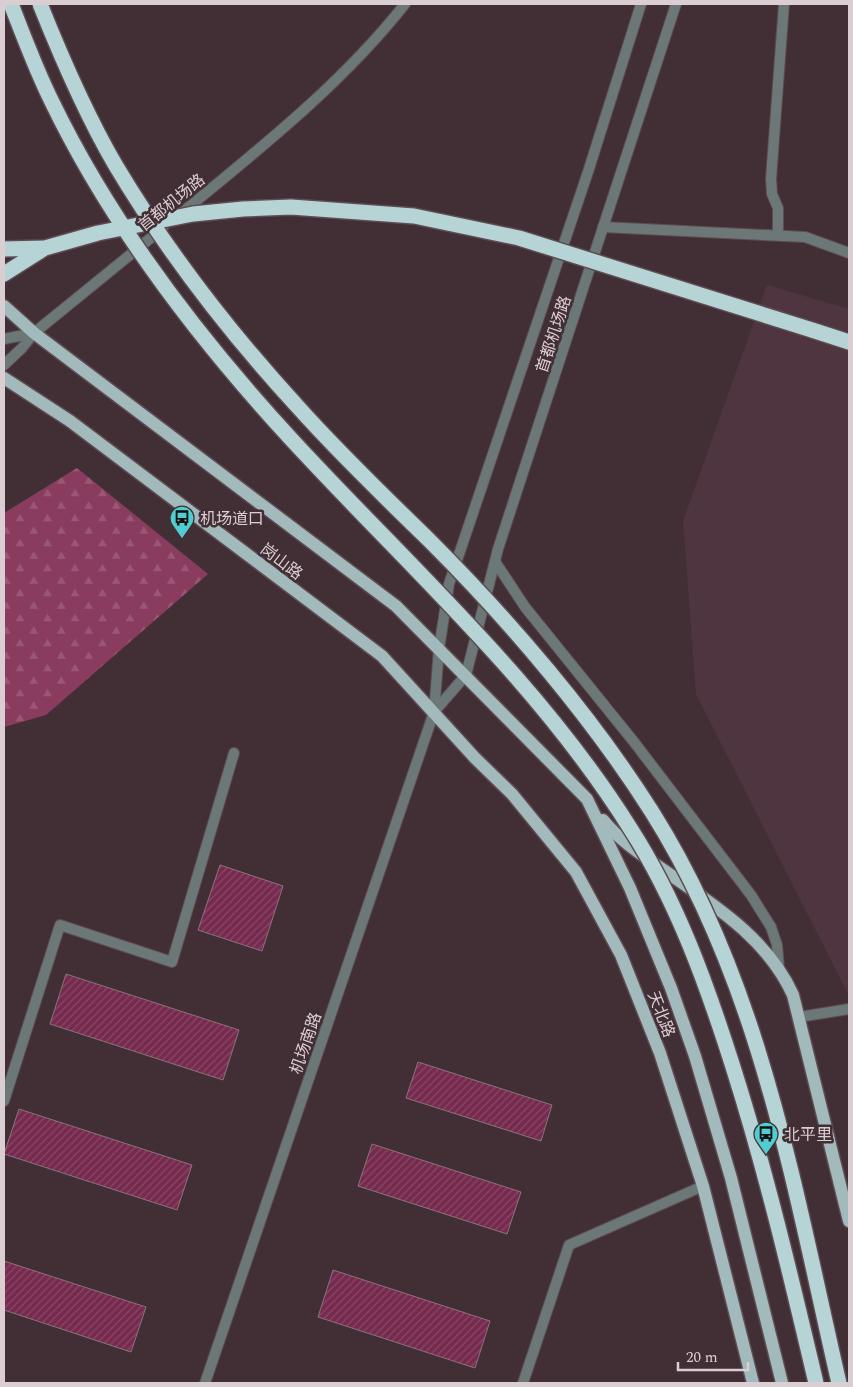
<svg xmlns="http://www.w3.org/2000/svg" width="853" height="1387" viewBox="0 0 853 1387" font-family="Spectral,'Noto Sans SC',serif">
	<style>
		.built { fill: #4f353f }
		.forest { fill: url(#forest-firs) }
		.building { fill: url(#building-hatch); stroke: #8a737b }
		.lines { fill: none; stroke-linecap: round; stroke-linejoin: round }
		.minor-casing { stroke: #5e4c52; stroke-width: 12 }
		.tertiary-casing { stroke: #5e4c52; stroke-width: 12 }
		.primary-casing { stroke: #5e4c52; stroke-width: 15 }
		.motorway-casing { stroke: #5e4c52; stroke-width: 18 }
		.minor { stroke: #6c7878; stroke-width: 10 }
		.tertiary { stroke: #6c7878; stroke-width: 10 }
		.primary { stroke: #a2babb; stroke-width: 12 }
		.motorway { stroke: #b6d4d5; stroke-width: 15 }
		.motorway-bridge-casing { stroke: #5e4c52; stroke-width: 18; stroke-linecap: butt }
		.motorway-bridge { stroke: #b6d4d5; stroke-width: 15 }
		.labels { text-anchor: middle; stroke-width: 5; stroke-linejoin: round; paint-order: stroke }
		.street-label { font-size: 16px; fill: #dbced3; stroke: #422f36 }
		.poi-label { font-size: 16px; fill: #dbced3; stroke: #422f36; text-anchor: start }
	</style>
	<defs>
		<pattern id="forest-firs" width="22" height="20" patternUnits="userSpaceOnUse" patternTransform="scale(1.25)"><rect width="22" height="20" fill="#8a3c5f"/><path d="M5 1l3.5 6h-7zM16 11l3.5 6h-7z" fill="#9a5775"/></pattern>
		<pattern id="building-hatch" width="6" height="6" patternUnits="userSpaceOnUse" patternTransform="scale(1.25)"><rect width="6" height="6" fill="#762a4e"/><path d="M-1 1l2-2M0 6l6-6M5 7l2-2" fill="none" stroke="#894867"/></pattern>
	</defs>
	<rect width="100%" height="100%" fill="#422f36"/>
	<!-- built -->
	<path class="built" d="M767 285 849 309V996L696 694 683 521Z"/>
	<!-- forest -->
	<path class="forest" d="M77 468 208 574 46 715 4 727V513Z"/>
	<!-- building -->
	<g class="building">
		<path d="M220 865 283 886 262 951 198 930Z"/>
		<path d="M66 974 239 1030 223 1080 50 1024Z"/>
		<path d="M418 1062 552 1105 541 1141 406 1098Z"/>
		<path d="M19 1109 192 1165 177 1210 4 1154Z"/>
		<path d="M372 1144 521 1192 507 1234 358 1186Z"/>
		<path d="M4 1261 146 1307 131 1352 4 1310Z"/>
		<path d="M333 1270 490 1321 475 1368 318 1317Z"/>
	</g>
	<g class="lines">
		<defs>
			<g id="minor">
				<path d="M603 227 805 237 849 253"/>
				<path d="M778 235V208L772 194 771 179 784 4"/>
				<path d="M4 1101 60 925 172 962 234 753"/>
				<path d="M523 1383 569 1245 703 1186"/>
			</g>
			<g id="tertiary">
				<path d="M178 216C258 150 341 85 405 4"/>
				<path d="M4 339 34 333"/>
				<path d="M4 365 22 348 34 333 163 228"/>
				<path d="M496 563 525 607 634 742 751 895 771 927 777 945 779 968"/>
				<path d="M434 712 466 675 498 549 676 4"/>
				<path d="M799 1017 849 1009"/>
				<path d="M205 1383 434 712 439 649 449 584 588 172 641 4"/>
			</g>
			<g id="primary">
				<path d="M4 306 34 333 396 606 587 799 630 888 671 988 695 1056 731 1178 782 1383"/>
				<path d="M4 378 70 421 382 656 475 758 512 794 576 872 621 955 660 1053 703 1186 753 1383"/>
				<path d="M603 820C620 841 642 855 665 871 714 905 768 939 793 995L849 1221"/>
			</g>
			<g id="motorway">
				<path d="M4 249 45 248"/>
				<path d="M4 274 45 248"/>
				<path d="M812 330 849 342"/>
			</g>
		</defs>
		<!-- minor casing -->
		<use href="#minor" class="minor-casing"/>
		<!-- tertiary casing -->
		<use href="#tertiary" class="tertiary-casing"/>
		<!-- primary casing -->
		<use href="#primary" class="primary-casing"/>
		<!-- motorway casing -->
		<use href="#motorway" class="motorway-casing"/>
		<!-- minor -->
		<use href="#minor" class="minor"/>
		<!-- tertiary -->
		<use href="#tertiary" class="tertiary"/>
		<!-- primary -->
		<use href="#primary" class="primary"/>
		<!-- motorway -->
		<use href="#motorway" class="motorway"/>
		<defs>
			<g id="motorway-bridge">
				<path d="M11 4C24 37 36 70 52 102 112 226 199 339 292 440 409 567 538 681 630 828 677 901 707 985 733 1067 766 1171 791 1277 816 1383"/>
				<path d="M40 4C62 59 86 115 116 166 168 253 230 333 298 407 340 454 385 497 430 541 510 621 592 717 652 812 761 985 794 1188 839 1383"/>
				<path d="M45 248 98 233 193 214 243 209 291 207 414 216 519 238 812 330"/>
			</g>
		</defs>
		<!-- motorway-bridge casing -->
		<use href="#motorway-bridge" class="motorway-bridge-casing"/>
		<!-- motorway-bridge -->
		<use href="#motorway-bridge" class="motorway-bridge"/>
	</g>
	<!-- icons -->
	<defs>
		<symbol id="bus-pin" viewBox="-11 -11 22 30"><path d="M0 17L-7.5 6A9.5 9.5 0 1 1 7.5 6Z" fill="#51ccd1" stroke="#422f36"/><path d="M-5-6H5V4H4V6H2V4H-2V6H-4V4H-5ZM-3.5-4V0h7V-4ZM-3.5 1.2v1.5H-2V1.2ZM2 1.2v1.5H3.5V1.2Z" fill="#111"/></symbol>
	</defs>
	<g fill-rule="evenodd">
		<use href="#bus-pin" x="168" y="504" width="28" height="38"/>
		<use href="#bus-pin" x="752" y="1120" width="28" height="38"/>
	</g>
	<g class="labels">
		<!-- street labels -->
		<g class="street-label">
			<text transform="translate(171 202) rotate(-39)" y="6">首都机场路</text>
			<text transform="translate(553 334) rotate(-72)" y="6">首都机场路</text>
			<text transform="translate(282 561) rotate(37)" y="6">岗山路</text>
			<text transform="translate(662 1014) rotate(69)" y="6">天北路</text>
			<text transform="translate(305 1043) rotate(-71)" y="6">机场南路</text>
		</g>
		<!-- poi labels -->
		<g class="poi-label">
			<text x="200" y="524">机场道口</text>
			<text x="784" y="1140">北平里</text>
		</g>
	</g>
	<!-- border -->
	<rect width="853" height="1387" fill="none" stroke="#dbced3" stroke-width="10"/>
	<!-- scale -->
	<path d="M678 1362v8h70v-8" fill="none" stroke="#dbced3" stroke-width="2.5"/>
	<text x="686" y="1362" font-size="15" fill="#dbced3" stroke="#422f36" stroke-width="4" paint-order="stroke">20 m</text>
</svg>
